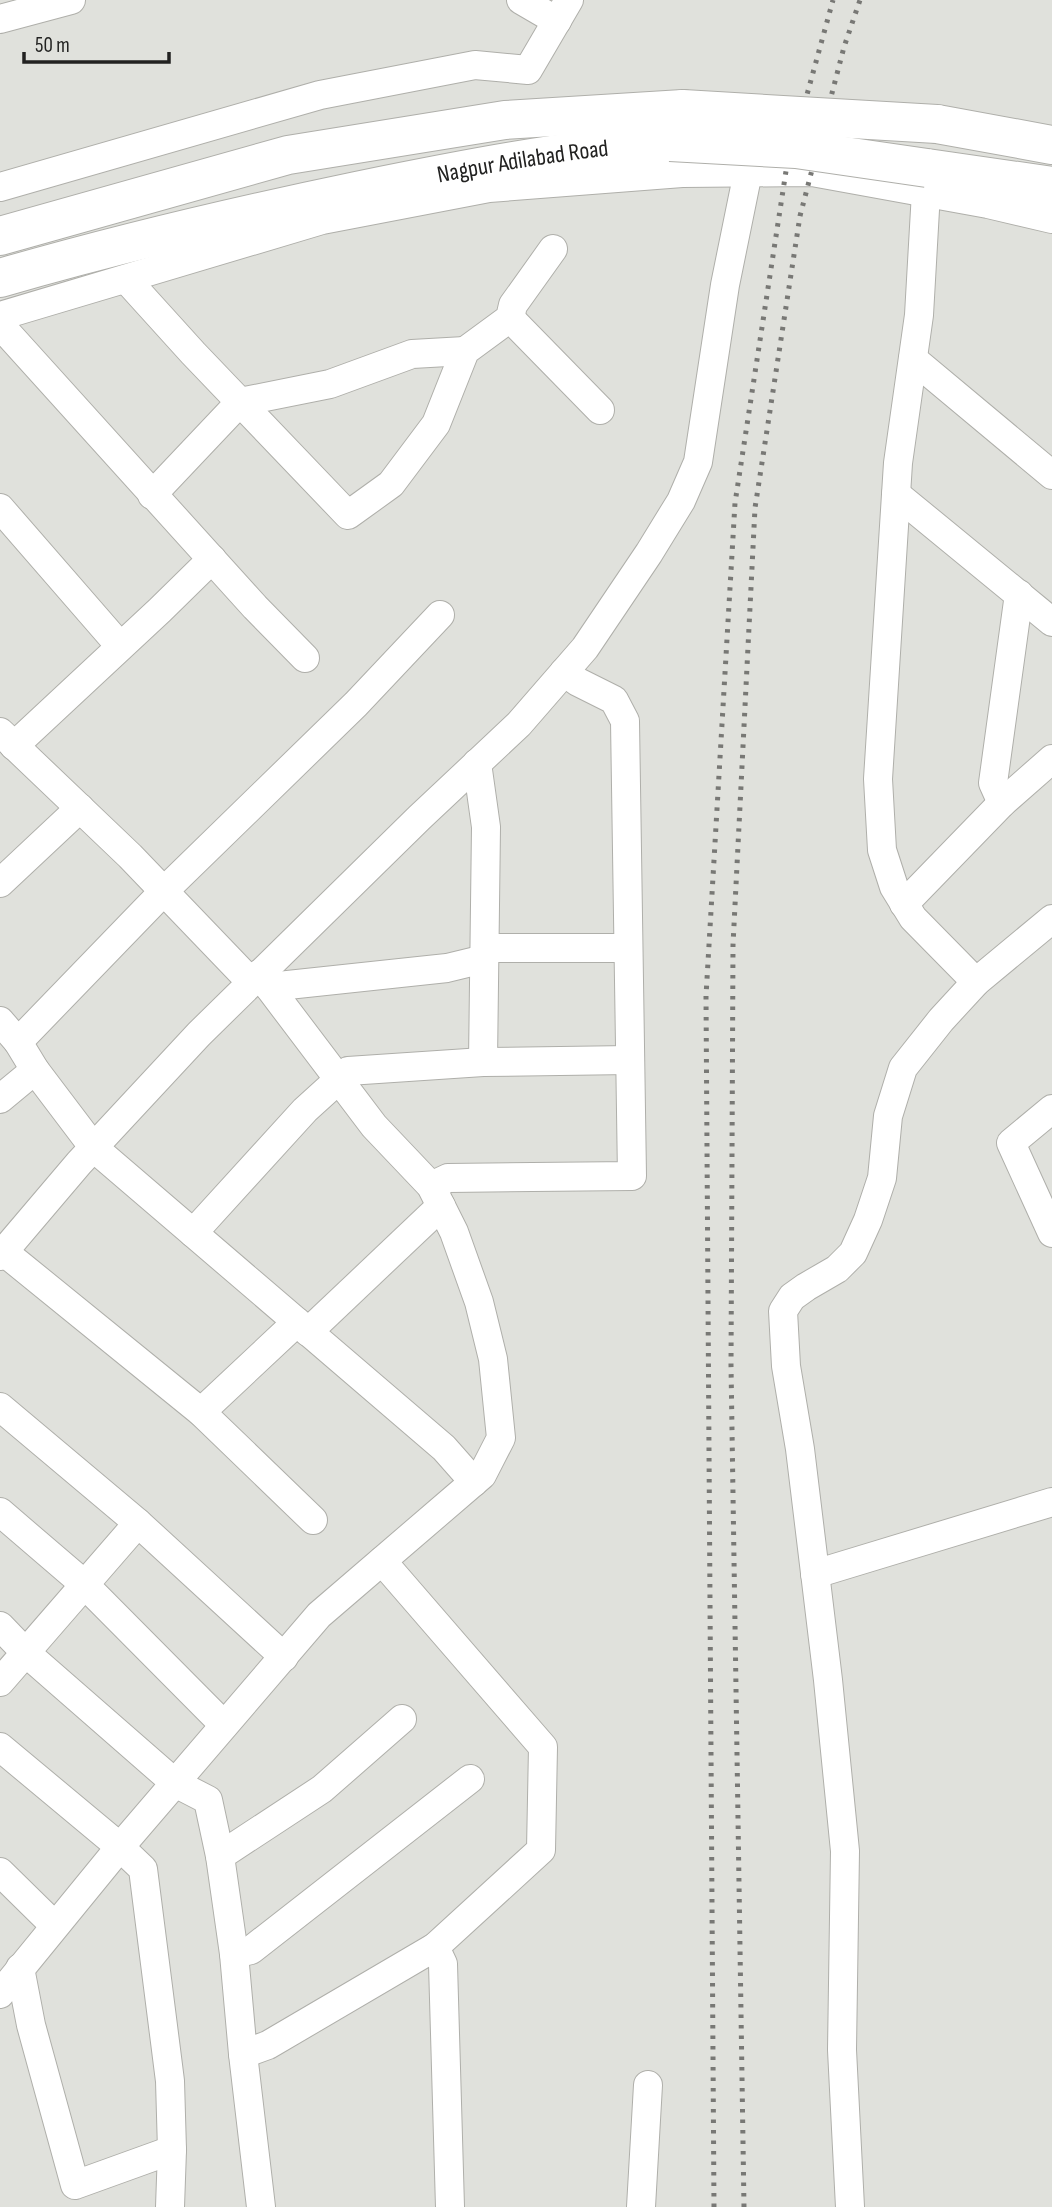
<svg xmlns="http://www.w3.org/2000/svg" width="1052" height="2207" viewBox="0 0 1052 2207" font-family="'Sofia Sans Condensed',sans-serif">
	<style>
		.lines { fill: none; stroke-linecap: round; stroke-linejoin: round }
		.minor-casing { stroke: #afafaa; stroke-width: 30 }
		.highway-casing { stroke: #afafaa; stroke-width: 40 }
		.minor { stroke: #fff; stroke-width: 28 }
		.highway { stroke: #fff; stroke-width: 38 }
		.rail { stroke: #787875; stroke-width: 5; stroke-dasharray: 3.5 7; stroke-linecap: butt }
		.highway-bridge-casing { stroke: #afafaa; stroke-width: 40; stroke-linecap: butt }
		.highway-bridge { stroke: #fff; stroke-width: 38 }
		.labels { text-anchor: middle; stroke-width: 7; stroke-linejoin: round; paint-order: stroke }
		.street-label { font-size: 24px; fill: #222221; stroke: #e0e1dc }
	</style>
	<rect width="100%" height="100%" fill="#e0e1dc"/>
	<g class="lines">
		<defs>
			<g id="minor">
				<path d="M521 0 557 21"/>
				<path d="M0 19 71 0"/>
				<path d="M0 187 320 95 475 65 528 70 569 0"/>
				<path d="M926 192 919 315 898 463 878 779 882 850 894 887 913 918 976 982"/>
				<path d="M126 279 193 353 348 515 391 484 436 424 465 351 510 318 513 305 553 249"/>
				<path d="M0 316 322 220 489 188 682 173 812 172 988 204 1052 219"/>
				<path d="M510 318 600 410"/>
				<path d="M0 325 255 607 305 658"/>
				<path d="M913 359 1052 475"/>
				<path d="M896 494 1052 622"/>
				<path d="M152 495 240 402 330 384 412 354 465 351"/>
				<path d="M0 508 120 646"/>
				<path d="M0 732 130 856 251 982"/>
				<path d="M14 746 160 610 212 559"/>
				<path d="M477 763 486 827 483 1062"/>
				<path d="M1002 803 993 783 1019 594"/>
				<path d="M0 883 80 808"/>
				<path d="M904 904 1002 803 1052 759"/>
				<path d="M485 948H628"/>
				<path d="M269 987 447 968 484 959"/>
				<path d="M0 1021 18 1042 35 1070 94 1148 444 1448 474 1482"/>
				<path d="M18 1042 164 891 356 704 440 615"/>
				<path d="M0 1099 35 1070"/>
				<path d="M1052 1109 1011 1143 1052 1233"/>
				<path d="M431 1186 448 1178 632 1176 625 721 614 700 578 682 564 672"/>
				<path d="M193 1233 305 1110 348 1071 483 1062 630 1060"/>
				<path d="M4 1252 201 1412 313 1520"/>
				<path d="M0 1256 79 1163 199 1034 419 818 519 724 585 648 649 553 681 501 698 462 725 285 748 172"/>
				<path d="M308 1332 441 1206"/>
				<path d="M0 1407 138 1523 284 1657"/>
				<path d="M201 1412 297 1322"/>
				<path d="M0 1512 84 1584 224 1725"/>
				<path d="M815 1574 1052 1502"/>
				<path d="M0 1626 25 1652 175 1783 208 1800 220 1856 234 1954 243 2054 261 2207"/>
				<path d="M0 1682 138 1523"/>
				<path d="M0 1747 120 1847 143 1869 170 2081 172 2150 170 2207"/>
				<path d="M220 1856 322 1789 402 1719"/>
				<path d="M0 1872 54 1925"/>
				<path d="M435 1947 443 1964 450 2207"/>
				<path d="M234 1954 251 1950 470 1779"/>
				<path d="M20 1968 31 2025 75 2185 172 2150"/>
				<path d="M0 1994 120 1847 319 1615 482 1475 501 1438 493 1359 479 1302 454 1232 431 1186 374 1126 259 974"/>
				<path d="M243 2054 268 2045 435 1947 541 1850 543 1747 382 1561"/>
				<path d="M641 2207 648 2085"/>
				<path d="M850 2207 842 2050 845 1851 828 1680 800 1449 786 1366 783 1311 792 1297 806 1287 837 1269 853 1253 868 1220 882 1178 888 1116 903 1068 941 1020 976 982 1052 919"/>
			</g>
			<g id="highway">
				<path d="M937 124 1052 145"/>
				<path d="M927 168 1052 186"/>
				<path d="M0 236 288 155 505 120 683 109"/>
				<path id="s1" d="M0 278C117 244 236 216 356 191 459 170 564 149 670 142"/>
			</g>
		</defs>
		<!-- minor casing -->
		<use href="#minor" class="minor-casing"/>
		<!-- highway casing -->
		<use href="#highway" class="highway-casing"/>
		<!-- minor -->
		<use href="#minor" class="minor"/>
		<!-- highway -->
		<use href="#highway" class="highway"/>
		<!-- rail -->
		<g class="rail">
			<path d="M714 2207 706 996 735 503 786 171 833 0"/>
			<path d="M744 2207 731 1365 733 945 755 508 800 216 844 47 860 0"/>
		</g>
		<defs>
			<g id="highway-bridge">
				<path d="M683 109 937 124"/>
				<path d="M670 142 796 149 927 168"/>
			</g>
		</defs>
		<!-- highway-bridge casing -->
		<use href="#highway-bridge" class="highway-bridge-casing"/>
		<!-- highway-bridge -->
		<use href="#highway-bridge" class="highway-bridge"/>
	</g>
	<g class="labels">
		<!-- street labels -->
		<g class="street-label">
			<text dy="8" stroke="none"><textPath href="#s1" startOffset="536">Nagpur Adilabad Road</textPath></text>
		</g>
	</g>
	<!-- scale -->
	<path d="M24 52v10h145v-10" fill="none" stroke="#222221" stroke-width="3.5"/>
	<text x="35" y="52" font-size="21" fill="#222221" stroke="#e0e1dc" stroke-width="5" paint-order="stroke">50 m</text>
</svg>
